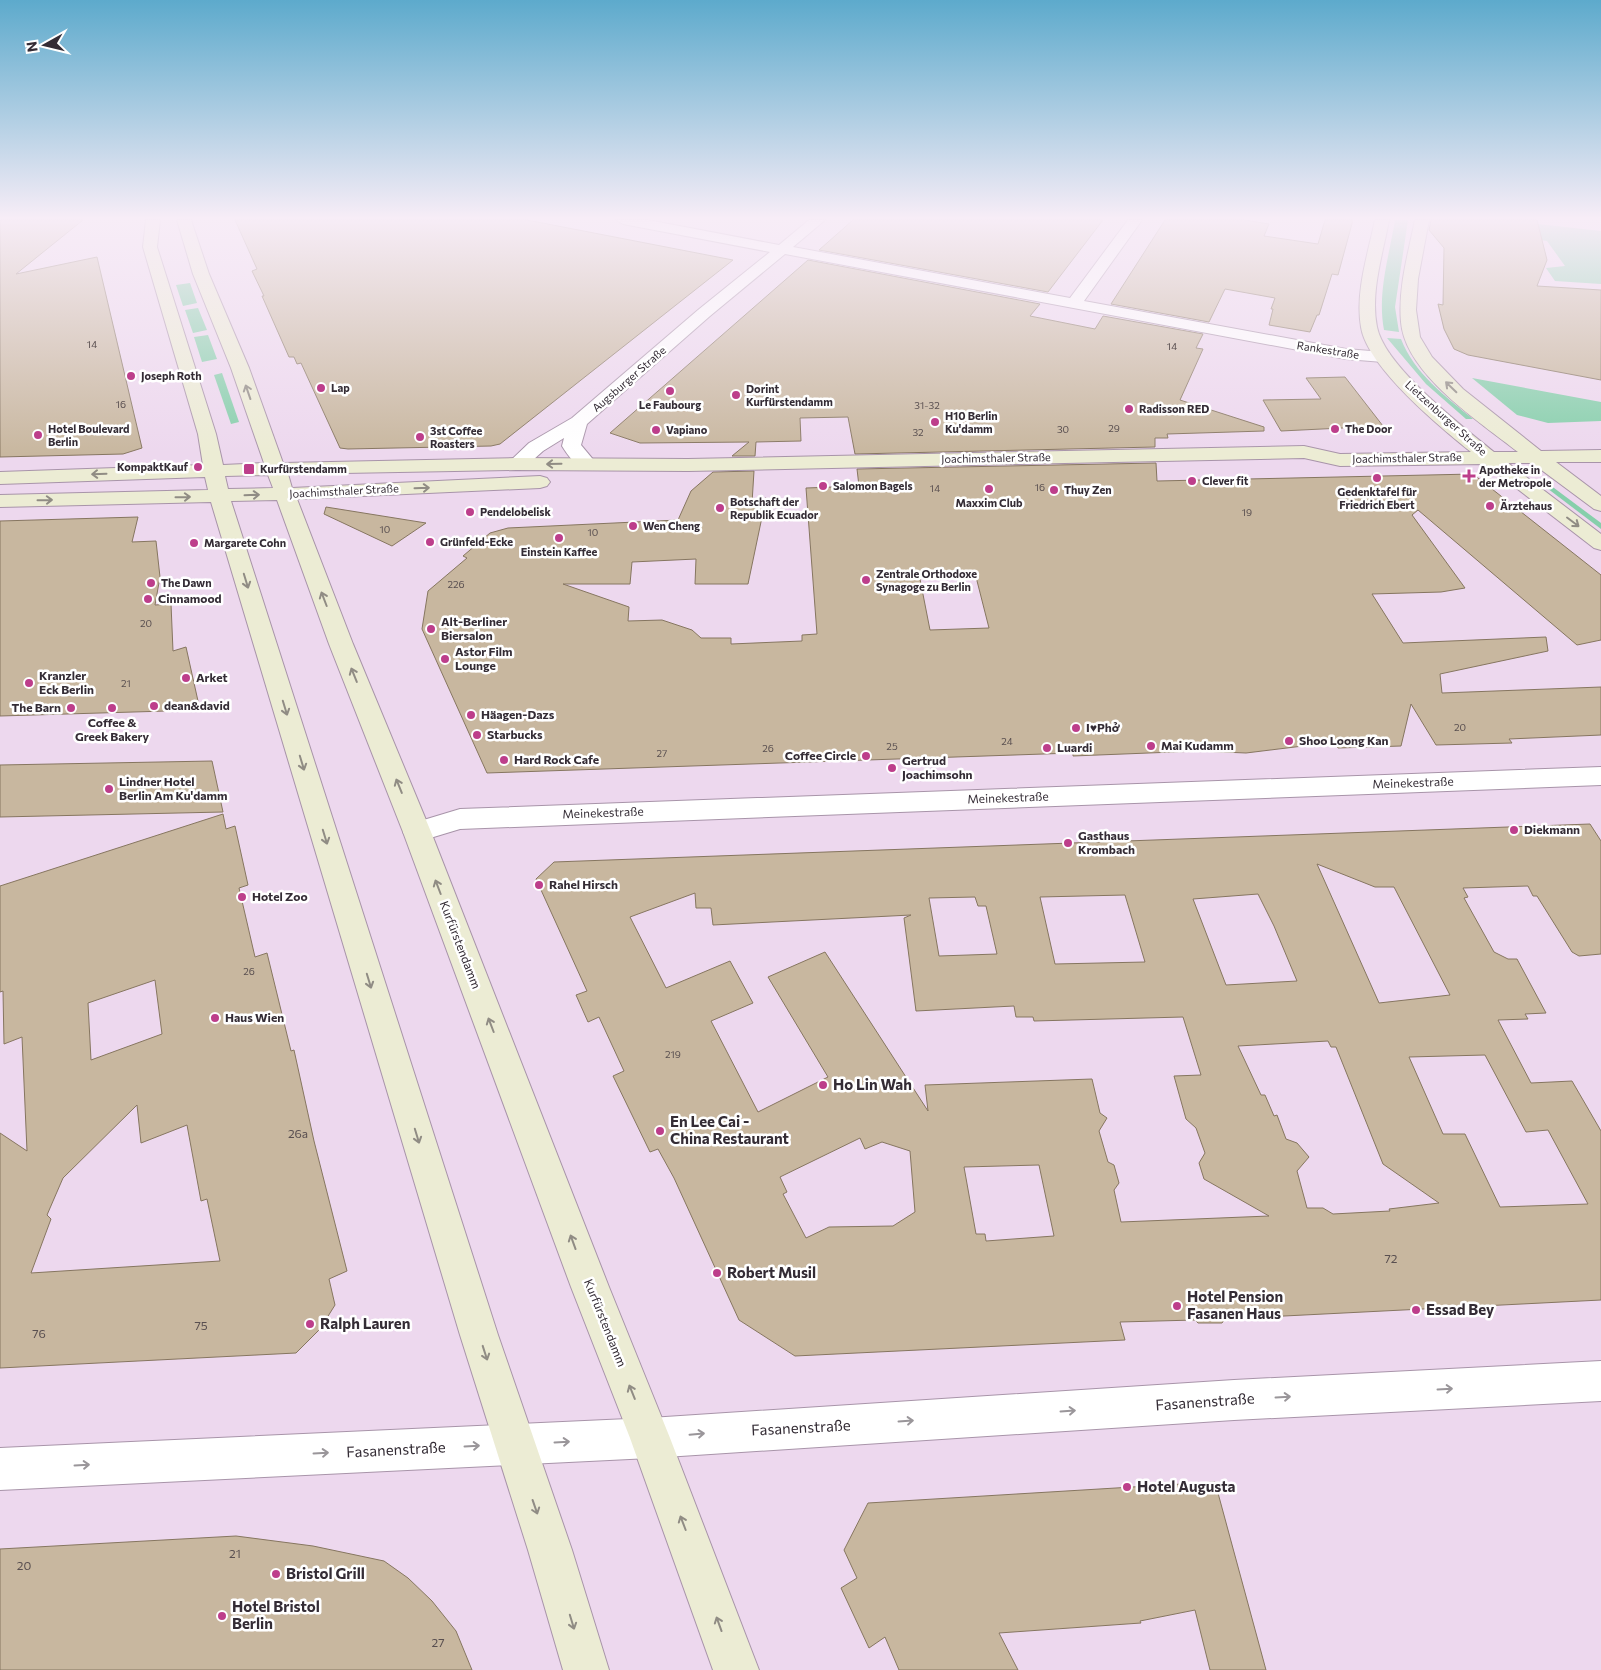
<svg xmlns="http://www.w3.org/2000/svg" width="1601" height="1670" viewBox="0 0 1601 1670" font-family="Commissioner,sans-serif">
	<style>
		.green { fill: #86cfab }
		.building { fill: #c8b79f; stroke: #867660; fill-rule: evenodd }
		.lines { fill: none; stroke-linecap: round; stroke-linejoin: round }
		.minor-casing { stroke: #a894a9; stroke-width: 2 }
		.secondary-casing { stroke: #a894a9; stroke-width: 2 }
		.minor { fill: #fff; fill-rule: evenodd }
		.secondary { fill: #ececd4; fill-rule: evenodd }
		.oneway { stroke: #908c84 }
		.oneway2 { stroke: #9a969a }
		.poi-dot { fill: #bd3e8b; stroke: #fff; stroke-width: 2 }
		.labels { text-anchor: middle; stroke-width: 5; stroke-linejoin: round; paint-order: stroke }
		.number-label { font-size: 10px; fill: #594f50 }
		.far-street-label { font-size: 11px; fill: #342c35; stroke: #fff }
		.far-poi-label { font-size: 11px; font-weight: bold; fill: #342c35; stroke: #fff; text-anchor: start }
		.poi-label { font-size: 12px; font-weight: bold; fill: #342c35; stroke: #fff; text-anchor: start }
		.street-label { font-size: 12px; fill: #342c35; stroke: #fff }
		.near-number-label { font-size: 12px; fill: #594f50 }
		.near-poi-label { font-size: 15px; font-weight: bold; fill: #342c35; stroke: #fff; text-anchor: start }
		.near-street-label { font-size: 15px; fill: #342c35; stroke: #fff }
	</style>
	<rect width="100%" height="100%" fill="#edd8ee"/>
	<!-- green -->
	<g class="green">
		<path d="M1395 220H1408L1395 307 1399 332 1384 330C1377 293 1389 257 1395 220Z"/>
		<path d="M1529 223 1601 231V284L1555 281 1546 268 1565 266 1547 241 1529 238Z"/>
		<path d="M190 283 197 303 183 306 176 285Z"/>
		<path d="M198 308 207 330 193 333 185 310Z"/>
		<path d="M208 335 217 359 202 362 194 337Z"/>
		<path d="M1387 338 1401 339C1414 373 1446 397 1473 419H1466L1426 384Z"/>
		<path d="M222 373 239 422 231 424 214 375Z"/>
		<path d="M1472 378 1601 402V421L1548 423 1517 415Z"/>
		<path d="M1539 482H1546L1601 523V529Z"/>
	</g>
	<!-- building -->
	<g class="building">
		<path d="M0 220H83L16 274 97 257 142 448 123 454 0 457Z"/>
		<path d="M235 220H527L733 260 500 444 491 446 348 449 340 448 301 363 297 364 294 357H289L262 296H264L252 271 257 269Z"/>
		<path d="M853 220H1103L1048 292 819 250Z"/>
		<path d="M1165 220H1245L1269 224 1264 236 1318 244 1325 220H1353L1338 275 1332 274 1319 315H1317L1310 332 1269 325 1273 309H1271L1275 298 1225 289 1209 322 1111 304Z"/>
		<path d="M1431 220H1537L1547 260 1537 286 1601 290V380L1468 355 1454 349 1444 329 1438 304 1443 305 1444 248 1429 230Z"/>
		<path d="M808 260 1040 304 1030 316 1095 329 1103 316 1203 334 1196 348 1203 349 1180 400 1264 427V431L1167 434 1168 438H1155V447L855 454 848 417 800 418 801 441 756 442 755 456H732L749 442 640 443 610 433Z"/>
		<path d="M1345 377 1383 426 1281 431 1263 400 1321 399 1306 378Z"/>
		<path d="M1156 463 1157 481 1473 474 1601 575V640L1577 645 1418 510 1412 515 1465 588 1441 592 1372 594 1403 643 1546 637 1548 651 1440 674 1442 693 1601 687V735L1509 739 1512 743 1436 745 1411 704 1401 746 1338 748 1334 744 1303 746 1246 753 1199 751 1073 756V753L487 773 422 629 428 591 467 558 463 556 490 533 508 528 678 520 691 491 713 472 754 471 752 503 766 498 748 584H695L696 559 632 562 630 584H563L629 607 628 621 662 620 692 630 701 638H731V644L802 641V635L817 634 806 488 859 486 857 469ZM975 573 989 628 930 630 919 574Z"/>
		<path d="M326 507 426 523 392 546 324 514Z"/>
		<path d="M138 517 132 542 156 541 160 577 155 605 171 604 173 651 186 647 200 710 0 716V521Z"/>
		<path d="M212 761 223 812 0 817V765Z"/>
		<path d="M223 814 226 829 235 826 248 885 239 888 255 957 267 953 291 1051 294 1050 314 1141 347 1271 329 1279 335 1305 320 1329 296 1353 0 1368V1133L27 1151 22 1037 4 1044 3 991 0 992V886ZM155 980 162 1034 91 1060 88 1003ZM137 1105 141 1143 187 1125 201 1201 207 1199 220 1261 31 1273 51 1219 47 1215 63 1178Z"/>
		<path d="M1590 824 1601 841V954L1579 956 1572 952 1537 896H1533L1528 886 1463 888 1468 897 1464 898 1494 952 1508 959H1517L1546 1013 1525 1014 1528 1019 1498 1020 1531 1083 1572 1081 1601 1131V1300L1225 1319 1222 1323H1198L1195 1320 1120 1322 1125 1340 795 1356 739 1320 674 1178 658 1149 650 1152 613 1076 624 1071 599 1017 588 1022 576 995 587 991 536 879 554 862ZM1317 864 1375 887H1394L1450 995 1379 1003ZM695 893 696 908H711L713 925 911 915 904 918 916 1011 1014 1006 1016 1017H1033L1034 1021 1183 1017 1201 1075 1174 1076 1186 1119 1196 1128 1205 1153 1199 1163 1204 1179 1269 1216 1121 1222 1114 1190 1119 1183 1114 1165 1108 1162 1099 1131 1107 1118 1100 1113 1092 1079 925 1085 928 1111 825 952 768 977 828 1077 758 1112 711 1021 753 1003 730 961 666 988 630 917ZM1258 894 1274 926 1297 981 1226 985 1193 899ZM1125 895 1145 962 1055 964 1040 897ZM975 897 978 906H986L997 954 939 956 929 898ZM1328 1041 1331 1047H1336L1383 1164 1439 1203 1389 1209 1390 1211 1333 1214 1323 1208H1307L1297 1171 1309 1157 1297 1143 1286 1139 1277 1115 1274 1116 1265 1095H1261L1238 1046ZM1485 1055 1526 1132 1548 1130 1588 1204 1500 1207 1465 1134H1443L1409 1057ZM860 1138 865 1149 882 1142 910 1151 915 1212 893 1226 829 1227 806 1238 783 1194 787 1192 780 1177ZM1039 1165 1054 1236 986 1241 985 1234H976L964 1167Z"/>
		<path d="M1215 1482 1266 1670H1210L1195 1610 1140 1621 1141 1623 999 1633 1018 1670H899L885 1637 869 1648 841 1588 857 1578 844 1550 868 1503Z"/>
		<path d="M236 1536 313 1546 384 1561 408 1578 432 1601 456 1631 472 1670H0V1549Z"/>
	</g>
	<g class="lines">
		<defs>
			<g id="minor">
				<path d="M616 220H648L779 245 809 220H825L793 247 1070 298 1128 220H1142L1084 301 1346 349 1383 352 1389 353 1391 357 1389 361 1383 362 1346 359 785 254 710 316 587 424 581 445 596 463 593 467C578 471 569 457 562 446L564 438 543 451 524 468 517 470 510 468 507 464 529 443 572 418 698 310 770 252 623 224Z"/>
				<path d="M1601 767V785L460 829 417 842 407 839 403 832 407 825 460 809Z"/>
				<path d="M1601 1361V1401L1234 1420 650 1458 0 1490V1448L650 1418 1234 1380Z"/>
			</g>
			<path id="secondary" d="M146 220H160L157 247 216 434 223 465 264 463 231 368 193 274 177 220H191L209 274 249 368 283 463 516 458 688 459 1304 446 1340 454 1471 452C1440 427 1367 367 1361 327 1355 292 1368 254 1375 220H1389C1383 254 1370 292 1377 327 1385 367 1462 426 1494 452H1518C1480 422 1405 374 1401 322 1398 288 1408 254 1415 220H1429L1418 279 1416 310 1420 337 1432 357 1463 389 1541 451 1601 450V462H1556L1601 496V511L1594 509 1532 463H1508L1601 534V550L1594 548 1485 464 1340 466 1304 458 688 471 516 470 288 474 292 488 540 476 547 478 550 482 547 486 540 488 297 499 353 644 431 832 609 1287 670 1438 759 1670H713L630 1438 571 1287 403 832 329 644 277 500 231 501 498 1335 572 1550 609 1670H563L528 1550 460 1335 211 502 0 507V495L208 490 205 477 0 484V472L203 465 198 434 143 247ZM268 475 273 488 228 489 225 476Z"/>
		</defs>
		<!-- minor casing -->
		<use href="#minor" class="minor-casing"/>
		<!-- secondary casing -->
		<use href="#secondary" class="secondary-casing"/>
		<!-- minor -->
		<use href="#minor" class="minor"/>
		<!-- secondary -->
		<use href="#secondary" class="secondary"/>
	</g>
	<!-- one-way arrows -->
	<defs><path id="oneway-shaft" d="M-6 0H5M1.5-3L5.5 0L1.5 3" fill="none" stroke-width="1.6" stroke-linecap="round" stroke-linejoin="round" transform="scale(1.25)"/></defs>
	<g class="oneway">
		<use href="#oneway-shaft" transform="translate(1451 387) rotate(-136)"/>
		<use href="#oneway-shaft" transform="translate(248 392) rotate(-109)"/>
		<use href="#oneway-shaft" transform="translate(554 464) rotate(179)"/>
		<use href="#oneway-shaft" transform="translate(99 474) rotate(178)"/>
		<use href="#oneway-shaft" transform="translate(422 488) rotate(-2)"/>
		<use href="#oneway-shaft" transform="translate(252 495) rotate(-2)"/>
		<use href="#oneway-shaft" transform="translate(183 497) rotate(-1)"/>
		<use href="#oneway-shaft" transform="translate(45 500) rotate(-1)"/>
		<use href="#oneway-shaft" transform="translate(1573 522) rotate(37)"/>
		<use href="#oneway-shaft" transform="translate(246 581) rotate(73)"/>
		<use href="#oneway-shaft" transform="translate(324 599) rotate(-111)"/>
		<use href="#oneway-shaft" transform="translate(354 675) rotate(-112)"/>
		<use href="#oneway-shaft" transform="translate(285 708) rotate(73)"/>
		<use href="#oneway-shaft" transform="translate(302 763) rotate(73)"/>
		<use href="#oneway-shaft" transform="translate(399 786) rotate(-112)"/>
		<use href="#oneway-shaft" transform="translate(325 837) rotate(73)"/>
		<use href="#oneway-shaft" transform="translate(438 887) rotate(-111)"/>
		<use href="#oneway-shaft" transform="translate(369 981) rotate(73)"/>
		<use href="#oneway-shaft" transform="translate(491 1025) rotate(-111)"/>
		<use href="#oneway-shaft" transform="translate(417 1136) rotate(73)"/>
		<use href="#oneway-shaft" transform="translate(573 1242) rotate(-110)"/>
		<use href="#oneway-shaft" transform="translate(485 1353) rotate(72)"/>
		<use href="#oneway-shaft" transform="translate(632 1392) rotate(-112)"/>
		<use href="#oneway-shaft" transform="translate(535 1507) rotate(71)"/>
		<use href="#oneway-shaft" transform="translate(683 1523) rotate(-111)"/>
		<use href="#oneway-shaft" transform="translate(572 1622) rotate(73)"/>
		<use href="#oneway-shaft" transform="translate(719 1624) rotate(-110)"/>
	</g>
	<g class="oneway2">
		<use href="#oneway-shaft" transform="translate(1445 1389) rotate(-3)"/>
		<use href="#oneway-shaft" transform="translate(1283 1397) rotate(-3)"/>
		<use href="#oneway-shaft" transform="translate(1068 1411) rotate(-4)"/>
		<use href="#oneway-shaft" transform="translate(906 1421) rotate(-4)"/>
		<use href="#oneway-shaft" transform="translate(697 1434) rotate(-5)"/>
		<use href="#oneway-shaft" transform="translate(562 1442) rotate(-3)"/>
		<use href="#oneway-shaft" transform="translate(472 1446) rotate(-3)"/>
		<use href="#oneway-shaft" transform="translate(321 1453) rotate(-3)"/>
		<use href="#oneway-shaft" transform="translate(82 1465) rotate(-3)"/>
	</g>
	<!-- sky -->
	<linearGradient id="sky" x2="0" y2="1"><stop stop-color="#5daacc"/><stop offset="0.48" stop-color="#f7edf7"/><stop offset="1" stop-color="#f7edf7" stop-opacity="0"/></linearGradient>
	<rect width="1601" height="454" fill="url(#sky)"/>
	<!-- markers -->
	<g class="poi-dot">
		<circle cx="131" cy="376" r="5"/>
		<circle cx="321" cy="388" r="5"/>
		<circle cx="670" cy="391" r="5"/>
		<circle cx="736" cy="395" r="5"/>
		<circle cx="1129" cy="409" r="5"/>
		<circle cx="935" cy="422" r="5"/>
		<circle cx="1335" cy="429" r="5"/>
		<circle cx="656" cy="430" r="5"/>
		<circle cx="38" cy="435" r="5"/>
		<circle cx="420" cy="437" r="5"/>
		<circle cx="198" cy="467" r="5"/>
		<rect x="243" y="463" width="12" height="12" rx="2.5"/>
		<path d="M1466.5 468.5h5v5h5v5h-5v5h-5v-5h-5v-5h5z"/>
		<circle cx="1377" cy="478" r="5"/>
		<circle cx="1192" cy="481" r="5"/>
		<circle cx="823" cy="486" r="5"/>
		<circle cx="989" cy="489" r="5"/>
		<circle cx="1054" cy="490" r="5"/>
		<circle cx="1490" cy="506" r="5"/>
		<circle cx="720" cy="508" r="5"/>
		<circle cx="470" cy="512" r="5"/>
		<circle cx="633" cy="526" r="5"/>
		<circle cx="559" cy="538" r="5"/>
		<circle cx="430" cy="542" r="5"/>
		<circle cx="194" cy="543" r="5"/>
		<circle cx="866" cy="580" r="5"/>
		<circle cx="151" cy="583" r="5"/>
		<circle cx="148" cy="599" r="5"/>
		<circle cx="431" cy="629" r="5"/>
		<circle cx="445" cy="659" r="5"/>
		<circle cx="186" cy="678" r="5"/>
		<circle cx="29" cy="683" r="5"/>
		<circle cx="154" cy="706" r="5"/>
		<circle cx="71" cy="708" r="5"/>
		<circle cx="112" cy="708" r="5"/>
		<circle cx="471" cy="715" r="5"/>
		<circle cx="1076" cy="728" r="5"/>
		<circle cx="477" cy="735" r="5"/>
		<circle cx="1289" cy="741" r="5"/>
		<circle cx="1151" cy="746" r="5"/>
		<circle cx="1047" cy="748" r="5"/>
		<circle cx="866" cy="756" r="5"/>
		<circle cx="504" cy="760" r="5"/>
		<circle cx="892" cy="768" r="5"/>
		<circle cx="109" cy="789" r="5"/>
		<circle cx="1514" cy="830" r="5"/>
		<circle cx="1068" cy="843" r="5"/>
		<circle cx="539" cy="885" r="5"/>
		<circle cx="242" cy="897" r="5"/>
		<circle cx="215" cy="1018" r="5"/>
		<circle cx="823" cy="1085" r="5"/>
		<circle cx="660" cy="1131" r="5"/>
		<circle cx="717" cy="1273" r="5"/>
		<circle cx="1177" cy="1306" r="5"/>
		<circle cx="1416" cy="1310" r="5"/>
		<circle cx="310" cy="1324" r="5"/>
		<circle cx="1127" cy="1487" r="5"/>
		<circle cx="276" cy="1574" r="5"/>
		<circle cx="222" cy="1616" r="5"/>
	</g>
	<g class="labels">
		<!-- number labels -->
		<g class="number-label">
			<text x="92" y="348">14</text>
			<text x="1172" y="350">14</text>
			<text x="121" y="408">16</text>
			<text x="927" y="409">31-32</text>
			<text x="1114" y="432">29</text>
			<text x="1063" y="433">30</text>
			<text x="918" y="436">32</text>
			<text x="1040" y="491">16</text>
			<text x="935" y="492">14</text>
			<text x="1247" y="516">19</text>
			<text x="385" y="533">10</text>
			<text x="593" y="536">10</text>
			<text x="456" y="588">226</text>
			<text x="146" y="627">20</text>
			<text x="126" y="687">21</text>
			<text x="1460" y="731">20</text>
			<text x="1007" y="745">24</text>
			<text x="892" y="750">25</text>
			<text x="768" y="752">26</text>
			<text x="662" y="757">27</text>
			<text x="249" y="975">26</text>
			<text x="673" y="1058">219</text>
		</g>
		<!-- far-street labels -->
		<g class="far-street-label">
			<text transform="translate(1328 350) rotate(9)" y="4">Rankestraße</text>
			<text transform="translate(629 379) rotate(-41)" y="4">Augsburger Straße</text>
			<text transform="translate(1446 418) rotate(42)" y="4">Lietzenburger Straße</text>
			<text transform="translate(996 458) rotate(-1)" y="4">Joachimsthaler Straße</text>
			<text transform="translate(1407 458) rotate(-1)" y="4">Joachimsthaler Straße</text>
			<text transform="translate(344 491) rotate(-3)" y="4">Joachimsthaler Straße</text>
		</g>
		<!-- far-poi labels -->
		<g class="far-poi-label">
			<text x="141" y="380">Joseph Roth</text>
			<text x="331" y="392">Lap</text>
			<text x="746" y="393">Dorint<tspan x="746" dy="13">Kurfürstendamm</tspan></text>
			<text x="670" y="409" text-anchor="middle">Le Faubourg</text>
			<text x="1139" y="413">Radisson RED</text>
			<text x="945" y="420">H10 Berlin<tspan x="945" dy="13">Ku'damm</tspan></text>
			<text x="48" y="433">Hotel Boulevard<tspan x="48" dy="13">Berlin</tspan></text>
			<text x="1345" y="433">The Door</text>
			<text x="666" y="434">Vapiano</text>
			<text x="430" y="435">3st Coffee<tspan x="430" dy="13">Roasters</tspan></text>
			<text x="188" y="471" text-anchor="end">KompaktKauf</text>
			<text x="260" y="473">Kurfürstendamm</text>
			<text x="1479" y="474">Apotheke in<tspan x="1479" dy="13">der Metropole</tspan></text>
			<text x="1202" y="485">Clever fit</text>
			<text x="833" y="490">Salomon Bagels</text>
			<text x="1064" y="494">Thuy Zen</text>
			<text x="1377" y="496" text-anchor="middle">Gedenktafel für<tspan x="1377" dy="13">Friedrich Ebert</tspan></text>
			<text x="730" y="506">Botschaft der<tspan x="730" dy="13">Republik Ecuador</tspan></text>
			<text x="989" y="507" text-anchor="middle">Maxxim Club</text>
			<text x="1500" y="510">Ärztehaus</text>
			<text x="480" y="516">Pendelobelisk</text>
			<text x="643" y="530">Wen Cheng</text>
			<text x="440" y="546">Grünfeld-Ecke</text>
			<text x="204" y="547">Margarete Cohn</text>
			<text x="559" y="556" text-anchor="middle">Einstein Kaffee</text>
			<text x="876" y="578">Zentrale Orthodoxe<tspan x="876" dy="13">Synagoge zu Berlin</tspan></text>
			<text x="161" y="587">The Dawn</text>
		</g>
		<!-- poi labels -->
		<g class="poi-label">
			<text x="158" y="603">Cinnamood</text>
			<text x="441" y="626">Alt-Berliner<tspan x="441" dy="14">Biersalon</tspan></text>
			<text x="455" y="656">Astor Film<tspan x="455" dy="14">Lounge</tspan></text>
			<text x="39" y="680">Kranzler<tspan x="39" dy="14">Eck Berlin</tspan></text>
			<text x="196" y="682">Arket</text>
			<text x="164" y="710">dean&amp;david</text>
			<text x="61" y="712" text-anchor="end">The Barn</text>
			<text x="481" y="719">Häagen-Dazs</text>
			<text x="112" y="727" text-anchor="middle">Coffee &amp;<tspan x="112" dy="14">Greek Bakery</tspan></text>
			<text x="1086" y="732">I♥Phở</text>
			<text x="487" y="739">Starbucks</text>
			<text x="1299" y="745">Shoo Loong Kan</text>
			<text x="1161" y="750">Mai Kudamm</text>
			<text x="1057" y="752">Luardi</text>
			<text x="856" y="760" text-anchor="end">Coffee Circle</text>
			<text x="514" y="764">Hard Rock Cafe</text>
			<text x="902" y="765">Gertrud<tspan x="902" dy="14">Joachimsohn</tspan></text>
			<text x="119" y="786">Lindner Hotel<tspan x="119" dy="14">Berlin Am Ku'damm</tspan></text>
			<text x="1524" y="834">Diekmann</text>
			<text x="1078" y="840">Gasthaus<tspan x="1078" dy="14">Krombach</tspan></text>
			<text x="549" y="889">Rahel Hirsch</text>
			<text x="252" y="901">Hotel Zoo</text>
			<text x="225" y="1022">Haus Wien</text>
		</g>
		<!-- street labels -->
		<g class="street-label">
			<text transform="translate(1413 783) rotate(-2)" y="4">Meinekestraße</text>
			<text transform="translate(1008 798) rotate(-2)" y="4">Meinekestraße</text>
			<text transform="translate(603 813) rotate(-2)" y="4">Meinekestraße</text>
			<text transform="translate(460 945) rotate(69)" y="4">Kurfürstendamm</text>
			<text transform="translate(605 1323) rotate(68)" y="4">Kurfürstendamm</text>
		</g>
		<!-- near-number labels -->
		<g class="near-number-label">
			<text x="298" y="1138">26a</text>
			<text x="1391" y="1263">72</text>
			<text x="201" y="1330">75</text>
			<text x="39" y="1338">76</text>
			<text x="235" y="1558">21</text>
			<text x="24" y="1570">20</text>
			<text x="438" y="1647">27</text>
		</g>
		<!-- near-poi labels -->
		<g class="near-poi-label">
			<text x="833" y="1090">Ho Lin Wah</text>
			<text x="670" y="1127">En Lee Cai -<tspan x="670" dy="17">China Restaurant</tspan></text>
			<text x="727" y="1278">Robert Musil</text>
			<text x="1187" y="1302">Hotel Pension<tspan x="1187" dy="17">Fasanen Haus</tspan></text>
			<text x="1426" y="1315">Essad Bey</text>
			<text x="320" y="1329">Ralph Lauren</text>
			<text x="1137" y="1492">Hotel Augusta</text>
			<text x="286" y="1579">Bristol Grill</text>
			<text x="232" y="1612">Hotel Bristol<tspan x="232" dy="17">Berlin</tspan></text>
		</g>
		<!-- near-street labels -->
		<g class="near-street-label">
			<text transform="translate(1205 1402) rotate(-4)" y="5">Fasanenstraße</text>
			<text transform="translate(801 1428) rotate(-3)" y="5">Fasanenstraße</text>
			<text transform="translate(396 1450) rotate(-3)" y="5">Fasanenstraße</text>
		</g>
	</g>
	<!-- north arrow -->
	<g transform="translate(45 45) rotate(262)" stroke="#ffffff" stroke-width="4" paint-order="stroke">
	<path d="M0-4L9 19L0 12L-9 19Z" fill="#342c35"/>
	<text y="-8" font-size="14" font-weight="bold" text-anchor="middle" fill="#342c35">N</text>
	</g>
</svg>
